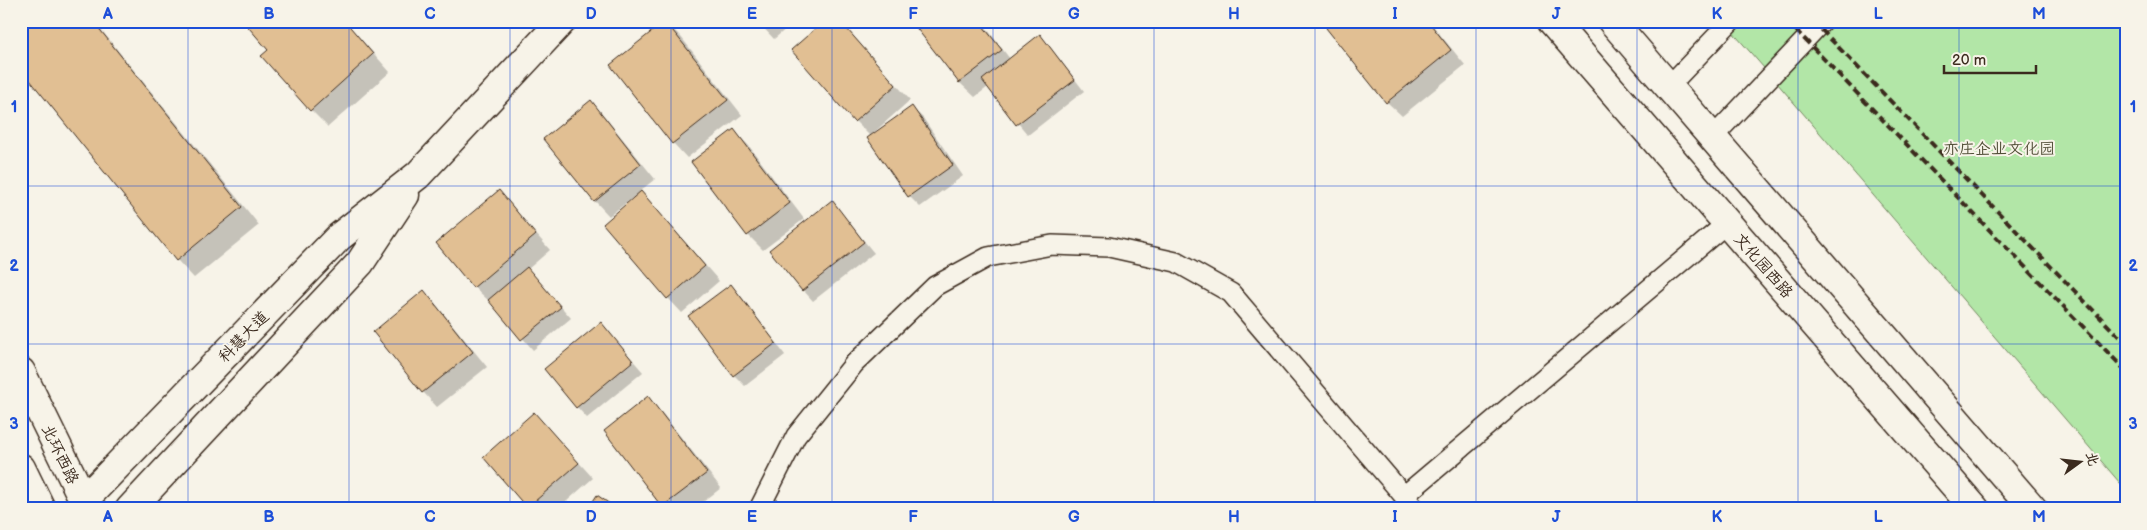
<svg xmlns="http://www.w3.org/2000/svg" width="2147" height="530" viewBox="0 0 2147 530" font-family="'Balsamiq Sans','LXGW WenKai TC',sans-serif">
	<style>
		.green { fill: #b2e6a7; stroke: #768862 }
		.shadow { fill: #0003 }
		.building { fill: #e1bf93; stroke: #3b2a1e }
		.lines { fill: none; stroke-linecap: round; stroke-linejoin: round }
		.service-casing { stroke: #3b2a1e; stroke-width: 22 }
		.tertiary-casing { stroke: #3b2a1e; stroke-width: 31 }
		.secondary-casing { stroke: #3b2a1e; stroke-width: 31 }
		.service { stroke: #f7f3e8; stroke-width: 19 }
		.tertiary { stroke: #f7f3e8; stroke-width: 28 }
		.secondary { stroke: #f7f3e8; stroke-width: 28 }
		.rail { stroke: #3b2a1e; stroke-width: 4; stroke-dasharray: 8 4; stroke-linecap: butt }
		.grid { fill: none; stroke: #1d4ed8; stroke-width: 1; stroke-opacity: 0.55 }
		.labels { text-anchor: middle; stroke-width: 4; stroke-linejoin: round; paint-order: stroke }
		.park-label { font-size: 16px; fill: #535039; stroke: #f7f3e8 }
		.street-label { font-size: 16px; fill: #3b2a1e; stroke: #f7f3e8 }
		.neatline { fill: none; stroke: #1d4ed8; stroke-width: 2 }
		.grid-label { font-size: 16px; text-anchor: middle; font-weight: bold; fill: #1d4ed8 }
	</style>
	<rect width="100%" height="100%" fill="#f7f3e8"/>
	<filter id="ink" filterUnits="userSpaceOnUse"><feTurbulence type="fractalNoise" baseFrequency=".02" numOctaves="2"/><feDisplacementMap in="SourceGraphic" scale="10" xChannelSelector="R" yChannelSelector="G"/><feConvolveMatrix kernelMatrix="1 2 1 2 8 2 1 2 1" color-interpolation-filters="sRGB"/></filter>
	<g filter="url(#ink)">
		<!-- green -->
		<path class="green" d="M1723 21H2126V490L1771 76Z"/>
		<!-- shadow -->
		<g class="shadow">
			<path d="M21 21H94L259 225 194 278 177 260Z"/>
			<path d="M345 21 390 72 328 127 311 110 270 50Z"/>
			<path d="M757 21H795L774 39Z"/>
			<path d="M913 21H981L1010 59 1040 36 1050 47 1084 91 1028 135 988 87 975 97 960 83Z"/>
			<path d="M1331 21H1429L1465 65 1402 116 1387 102Z"/>
			<path d="M666 22 681 37 742 115 687 158 673 143 612 65Z"/>
			<path d="M848 30 910 100 870 136 855 121Z"/>
			<path d="M591 102 605 117 655 179 640 191 719 281 682 313 668 298 637 196 636 195 609 216 595 201Z"/>
			<path d="M912 108 923 118 963 176 920 207 909 196Z"/>
			<path d="M734 131 749 146 804 219 763 250 748 235Z"/>
			<path d="M499 192 550 250 528 269 571 318 533 350 490 300 489 301 474 287Z"/>
			<path d="M832 202 874 253 813 301 803 290Z"/>
			<path d="M730 286 741 296 785 355 745 386 734 375 690 317Z"/>
			<path d="M424 292 438 307 487 367 437 407 423 392Z"/>
			<path d="M601 324 643 372 587 418 577 407Z"/>
			<path d="M648 398 662 413 721 488 694 509H665L605 431Z"/>
			<path d="M534 413 593 478 558 509H530L485 457Z"/>
		</g>
		<!-- building -->
		<g class="building">
			<path d="M21 21H93L242 207 176 261 21 69Z"/>
			<path d="M243 21H345L373 54 310 111 261 56 268 50Z"/>
			<path d="M665 21 728 100 672 144 610 65Z"/>
			<path d="M824 21H840L896 85 854 122 791 50Z"/>
			<path d="M911 21H979L1002 50 959 83Z"/>
			<path d="M1334 21H1428L1451 50 1386 103 1326 28Z"/>
			<path d="M1040 34 1075 80 1016 125 982 80Z"/>
			<path d="M591 100 641 164 594 202 543 139Z"/>
			<path d="M912 106 953 165 908 197 867 138Z"/>
			<path d="M734 129 790 203 747 236 691 162Z"/>
			<path d="M499 190 536 235 473 288 436 243Z"/>
			<path d="M641 191 705 266 667 299 603 224Z"/>
			<path d="M832 200 864 242 802 291 769 250Z"/>
			<path d="M527 267 561 307 521 340 488 300Z"/>
			<path d="M731 284 776 343 733 376 688 316Z"/>
			<path d="M424 290 473 352 422 393 373 332Z"/>
			<path d="M601 322 633 361 576 408 544 369Z"/>
			<path d="M648 396 707 473 662 507 604 431Z"/>
			<path d="M534 412 579 463 527 508 483 457Z"/>
			<path d="M597 495 617 509H588Z"/>
		</g>
		<g class="lines">
			<defs>
				<g id="service">
					<path d="M1668 87 1731 21"/>
					<path d="M1713 137 1823 21"/>
					<path d="M1404 496 1727 223"/>
					<path d="M759 509 796 436 854 364 935 286 988 257 1052 245 1109 247 1176 262 1231 293 1415 509"/>
				</g>
				<g id="tertiary">
					<path d="M21 372 88 509"/>
					<path d="M21 468 41 509"/>
					<path d="M82 509 84 500 339 237 418 175 562 21"/>
					<path d="M130 509 360 263 405 195"/>
				</g>
				<g id="secondary">
					<path d="M1552 21 1975 509"/>
					<path d="M1612 21 2033 509"/>
				</g>
			</defs>
			<!-- service casing -->
			<use href="#service" class="service-casing"/>
			<!-- tertiary casing -->
			<use href="#tertiary" class="tertiary-casing"/>
			<!-- secondary casing -->
			<use href="#secondary" class="secondary-casing"/>
			<!-- service -->
			<use href="#service" class="service"/>
			<!-- tertiary -->
			<use href="#tertiary" class="tertiary"/>
			<!-- secondary -->
			<use href="#secondary" class="secondary"/>
			<!-- rail -->
			<g class="rail">
				<path d="M1787 21 2126 371"/>
				<path d="M1813 21 2126 344"/>
			</g>
		</g>
	</g>
	<!-- grid -->
	<path class="grid" d="M188 21V509M349 21V509M510 21V509M671 21V509M832 21V509M993 21V509M1154 21V509M1315 21V509M1476 21V509M1637 21V509M1798 21V509M1959 21V509M21 186H2126M21 344H2126"/>
	<g class="labels">
		<!-- park labels -->
		<g class="park-label">
			<text x="1999" y="154">亦庄企业文化园</text>
		</g>
		<!-- street labels -->
		<g class="street-label">
			<text transform="translate(1764 265) rotate(49)" y="6">文化园西路</text>
			<text transform="translate(243 336) rotate(-46)" y="6">科慧大道</text>
			<text transform="translate(61 454) rotate(64)" y="6">北环西路</text>
		</g>
	</g>
	<!-- margin -->
	<rect width="2147" height="530" fill="none" stroke="#f7f3e8" stroke-width="55"/>
	<!-- north arrow -->
	<g transform="translate(2080 462) rotate(75)" stroke="#f7f3e8" stroke-width="4" paint-order="stroke">
	<path d="M0-4L9 19L0 12L-9 19Z" fill="#3b2a1e"/>
	<text y="-8" font-size="14" font-weight="bold" text-anchor="middle" fill="#3b2a1e">北</text>
	</g>
	<!-- scale -->
	<path d="M1944 65v8h92v-8" fill="none" stroke="#3b2a1e" stroke-width="2.5"/>
	<text x="1952" y="65" font-size="15" fill="#3b2a1e" stroke="#f7f3e8" stroke-width="4" paint-order="stroke">20 m</text>
	<rect x="28" y="28" width="2092" height="474" class="neatline"/>
	<g class="grid-label">
		<text x="108" y="19">A</text>
		<text x="269" y="19">B</text>
		<text x="430" y="19">C</text>
		<text x="591" y="19">D</text>
		<text x="752" y="19">E</text>
		<text x="913" y="19">F</text>
		<text x="1074" y="19">G</text>
		<text x="1234" y="19">H</text>
		<text x="1395" y="19">I</text>
		<text x="1556" y="19">J</text>
		<text x="1717" y="19">K</text>
		<text x="1878" y="19">L</text>
		<text x="2039" y="19">M</text>
		<text x="14" y="112">1</text>
		<text x="2133" y="112">1</text>
		<text x="14" y="271">2</text>
		<text x="2133" y="271">2</text>
		<text x="14" y="429">3</text>
		<text x="2133" y="429">3</text>
		<text x="108" y="522">A</text>
		<text x="269" y="522">B</text>
		<text x="430" y="522">C</text>
		<text x="591" y="522">D</text>
		<text x="752" y="522">E</text>
		<text x="913" y="522">F</text>
		<text x="1074" y="522">G</text>
		<text x="1234" y="522">H</text>
		<text x="1395" y="522">I</text>
		<text x="1556" y="522">J</text>
		<text x="1717" y="522">K</text>
		<text x="1878" y="522">L</text>
		<text x="2039" y="522">M</text>
	</g>
</svg>
